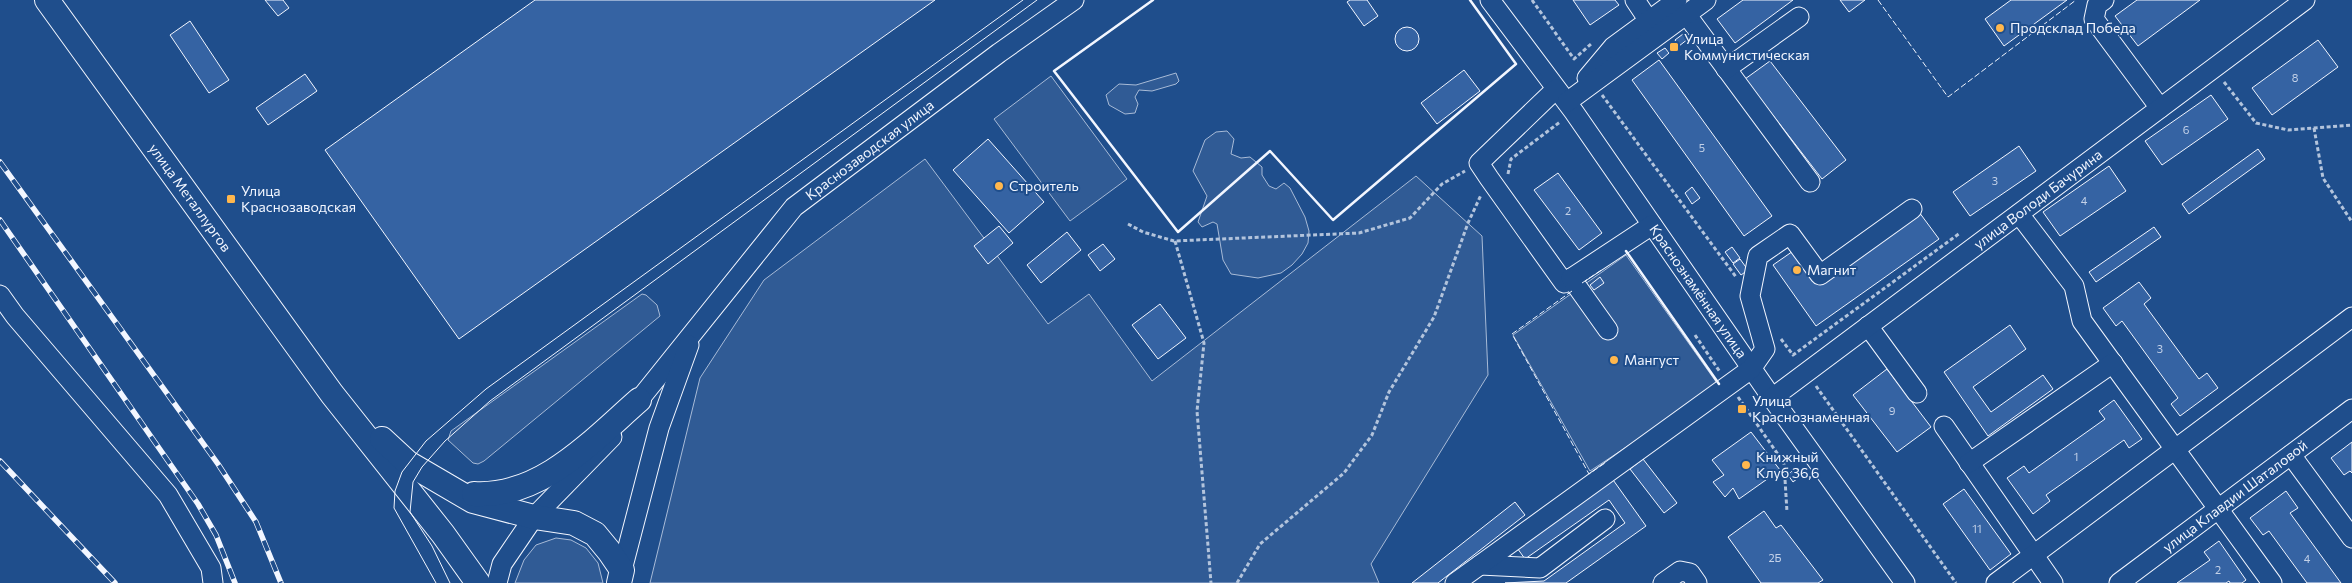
<svg xmlns="http://www.w3.org/2000/svg" width="2352" height="583" viewBox="0 0 2352 583" font-family="Commissioner,sans-serif">
	<style>
		.built { fill: #305b95; stroke: #a8bbd7 }
		.building { fill: #3563a3; stroke: #f2f6ff }
		.lines { fill: none; stroke-linecap: round; stroke-linejoin: round }
		.minor-casing { stroke: #f2f6ff; stroke-width: 21 }
		.major-casing { stroke: #f2f6ff; stroke-width: 26 }
		.path { stroke: #b3c4dc; stroke-width: 3; stroke-dasharray: 4 2.5; stroke-linecap: butt }
		.minor { stroke: #1f4e8c; stroke-width: 19 }
		.major { stroke: #1f4e8c; stroke-width: 24 }
		.tram { stroke: #f2f6ff; stroke-width: 1 }
		.rail-casing { stroke: #f2f6ff; stroke-width: 5.5 }
		.rail { stroke: #1f4e8c; stroke-width: 4; stroke-dasharray: 11; stroke-linecap: butt }
		.fence { stroke: #f2f6ff; stroke-width: 1; stroke-dasharray: 6 2.5; stroke-linecap: butt }
		.wall { stroke: #f2f6ff; stroke-width: 2.5 }
		.poi-dot { fill: #ffb74d; stroke: #1f4e8c; stroke-width: 2 }
		.labels { text-anchor: middle; stroke-width: 4; stroke-linejoin: round; paint-order: stroke }
		.number-label { font-size: 11px; fill: #c3d1e8 }
		.poi-label { font-size: 14px; fill: #f2f6ff; stroke: #1f4e8c; text-anchor: start }
		.street-label { font-size: 14px; fill: #f2f6ff; stroke: #1f4e8c }
	</style>
	<rect width="100%" height="100%" fill="#1f4e8c"/>
	<!-- built -->
	<g class="built">
		<path d="M1176 73 1179 81 1176 84 1152 91 1139 90 1135 97 1138 104 1135 113 1125 114 1109 105 1106 95 1119 84 1136 85Z"/>
		<path d="M1051 76 1127 179 1070 221 994 119Z"/>
		<path d="M1227 131 1234 139 1231 154 1241 158 1250 157 1262 167V175L1269 186 1276 189 1284 183 1290 188 1305 217 1309 231 1308 243 1302 254 1292 265 1281 273 1258 278 1231 274 1223 260 1217 224 1213 222 1202 227 1198 222 1207 196 1193 171 1205 140 1216 132Z"/>
		<path d="M925 159 1048 324 1089 294 1152 381 1416 176 1482 236 1488 375 1371 564 1379 583H650L700 378 764 280Z"/>
		<path d="M1626 255 1719 386 1590 471 1513 335Z"/>
		<path d="M642 294 646 295 657 305 660 316 484 461 478 464 473 463 448 440 451 431Z"/>
		<path d="M556 538 571 540 586 548 598 563 603 583H515L524 560 536 545Z"/>
	</g>
	<!-- building -->
	<g class="building">
		<path d="M265 0H283L289 8 278 16Z"/>
		<path d="M535 0H935L459 339 325 150Z"/>
		<path d="M1350 0H1367L1378 16 1364 26 1347 2Z"/>
		<path d="M1573 0H1615L1619 5 1590 25Z"/>
		<path d="M1743 0H1793L1735 43 1717 19Z"/>
		<path d="M1840 0H1865L1849 12Z"/>
		<path d="M2011 0H2067L2004 46 1985 19Z"/>
		<path d="M2137 0H2200L2138 46 2115 16Z"/>
		<path d="M190 21 229 80 209 93 170 35Z"/>
		<circle cx="1407" cy="39" r="12"/>
		<path d="M1683 34 1688 39 1679 46 1675 40Z"/>
		<path d="M2318 40 2338 67 2272 115 2252 88Z"/>
		<path d="M1665 48 1669 53 1662 59 1657 53Z"/>
		<path d="M1659 60 1772 216 1744 236 1632 80Z"/>
		<path d="M1770 61 1846 160 1822 179 1745 79Z"/>
		<path d="M1464 70 1480 91 1437 124 1421 103Z"/>
		<path d="M305 74 317 91 268 125 256 108Z"/>
		<path d="M2211 95 2228 119 2162 165 2145 141Z"/>
		<path d="M988 139 1044 202 1009 233 953 170Z"/>
		<path d="M2019 146 2036 171 1970 216 1953 192Z"/>
		<path d="M2258 149 2265 159 2189 214 2182 204Z"/>
		<path d="M2109 166 2126 191 2060 236 2043 212Z"/>
		<path d="M1558 173 1602 233 1579 250 1534 190Z"/>
		<path d="M1692 187 1700 198 1692 204 1685 193Z"/>
		<path d="M1919 212 1939 239 1816 326 1773 265 1796 249 1819 282Z"/>
		<path d="M999 226 1013 243 988 264 974 246Z"/>
		<path d="M2154 227 2161 237 2096 282 2089 272Z"/>
		<path d="M1067 232 1081 250 1041 283 1027 265Z"/>
		<path d="M1103 244 1115 259 1100 271 1088 255Z"/>
		<path d="M1732 247 1740 258 1733 263 1725 252Z"/>
		<path d="M1740 259 1748 270 1741 275 1733 264Z"/>
		<path d="M1600 277 1604 283 1594 290 1590 285Z"/>
		<path d="M2139 282 2151 298 2144 304 2199 379 2207 373 2218 388 2180 416 2171 404 2178 398 2122 321 2116 326 2103 308Z"/>
		<path d="M1160 304 1186 338 1158 359 1132 325Z"/>
		<path d="M2010 325 2026 349 1973 387 1991 412 2043 375 2053 389 1988 436 1944 372Z"/>
		<path d="M1887 369 1931 427 1897 452 1853 395Z"/>
		<path d="M2114 400 2142 439 2129 448 2124 440 2046 495 2050 501 2033 514 2007 478 2024 466 2029 473 2105 419 2099 411Z"/>
		<path d="M1751 432 1780 470 1739 499 1733 488 1725 497 1713 482 1724 475 1712 460Z"/>
		<path d="M2352 442V473L2350 471 2344 475 2331 458Z"/>
		<path d="M1643 459 1677 503 1664 513 1630 469Z"/>
		<path d="M1792 471 1798 478 1793 482 1788 475Z"/>
		<path d="M1611 477 1646 526 1566 583H1505L1544 581 1625 523 1609 500 1525 559 1515 545Z"/>
		<path d="M1964 489 2011 554 1990 570 1943 504Z"/>
		<path d="M2286 491 2298 508 2290 513 2341 583H2307L2269 531 2263 535 2250 518Z"/>
		<path d="M1515 502 1525 515 1438 583H1412Z"/>
		<path d="M1764 511 1776 528 1781 525 1823 580 1818 583H1761L1728 537Z"/>
		<path d="M2219 541 2246 580 2242 583H2230L2229 581 2226 583H2177L2210 560 2204 552Z"/>
	</g>
	<g class="lines">
		<defs>
			<g id="minor">
				<path id="s1" d="M1490 0 1574 112 1772 398 1905 583"/>
				<path d="M1635 0 1655 30"/>
				<path d="M2104 0 2097 5 2094 19 2160 108"/>
				<path d="M1686 14 1810 182"/>
				<path d="M1726 69 1799 17"/>
				<path d="M1587 78 1613 47 1677 0"/>
				<path d="M1556 89 1479 163 1489 178 1564 283 1652 225"/>
				<path d="M1567 102 1706 0"/>
				<path d="M2019 214 2074 286 2082 321 2272 583"/>
				<path d="M1571 278 1608 330"/>
				<path d="M0 295 15 316 168 495 211 568 213 583"/>
				<path d="M1868 326 1917 393"/>
				<path id="s2" d="M1772 398 2305 0"/>
				<path id="s3" d="M631 410 794 207 999 53 1074 0"/>
				<path d="M1944 426 2053 583"/>
				<path d="M2291 455 2352 538"/>
				<path d="M1969 463 2113 363"/>
				<path d="M1480 565 1540 568 1605 519"/>
				<path d="M622 570 659 428 689 345"/>
				<path d="M497 583 502 564 534 517 612 437"/>
				<path d="M1455 583 1751 369 1765 349 1750 296 1758 256 1790 234 1820 275 1912 209"/>
				<path d="M1663 583 1680 571 1690 573 1697 583"/>
				<path d="M1996 583 2352 317"/>
				<path id="s4" d="M2119 583 2352 409"/>
			</g>
			<g id="major">
				<path id="s5" d="M47 0 332 394 443 534 478 583"/>
				<path d="M382 439 408 463 473 501 534 517 574 523 595 534 609 551 622 570 619 583"/>
				<path d="M474 494C541 498 592 441 639 400"/>
			</g>
		</defs>
		<!-- minor casing -->
		<use href="#minor" class="minor-casing"/>
		<!-- major casing -->
		<use href="#major" class="major-casing"/>
		<!-- path -->
		<g class="path">
			<path d="M1532 0 1574 59 1591 44"/>
			<path d="M2224 82 2256 123 2288 130 2352 125"/>
			<path d="M1602 95 1736 277"/>
			<path d="M2314 128 2323 178 2352 222"/>
			<path d="M1508 174 1511 159 1560 122"/>
			<path d="M1128 224 1143 232 1174 241 1359 233 1410 218 1442 184 1465 171"/>
			<path d="M1175 241 1204 343 1197 411 1211 583"/>
			<path d="M1695 335 1720 372"/>
			<path d="M1781 339 1793 355 1960 233"/>
			<path d="M1816 386 1956 583"/>
			<path d="M1738 397 1784 463 1787 512"/>
			<path d="M1237 583 1260 544 1344 473 1372 435 1389 392 1434 317 1468 223 1481 195"/>
		</g>
		<!-- minor -->
		<use href="#minor" class="minor"/>
		<!-- major -->
		<use href="#major" class="major"/>
		<!-- tram -->
		<g class="tram">
			<path d="M436 583 394 508 395 491 402 472 426 441 486 389 1023 0"/>
			<path d="M450 583 432 546 410 512 413 482 422 467 445 441 490 401 1037 0"/>
		</g>
		<defs>
			<g id="rail">
				<path d="M0 162 218 464 256 522 281 583"/>
				<path d="M0 220 198 504 216 535 235 583"/>
				<path d="M0 461 115 583"/>
			</g>
		</defs>
		<!-- rail casing -->
		<use href="#rail" class="rail-casing"/>
		<!-- rail -->
		<use href="#rail" class="rail"/>
		<!-- fence -->
		<g class="fence">
			<path d="M1878 0 1948 97 2076 0"/>
			<path d="M1582 283 1603 269"/>
			<path d="M1572 291 1512 334 1589 474 1605 463"/>
		</g>
		<!-- wall -->
		<g class="wall">
			<path d="M1153 0 1054 71 1178 232 1270 151 1333 220 1516 64 1470 0"/>
			<path d="M1626 251 1719 384"/>
		</g>
	</g>
	<!-- markers -->
	<g class="poi-dot">
		<circle cx="2000" cy="28" r="5"/>
		<rect x="1669" y="42" width="10" height="10" rx="2.5"/>
		<circle cx="999" cy="186" r="5"/>
		<rect x="226" y="194" width="10" height="10" rx="2.5"/>
		<circle cx="1797" cy="270" r="5"/>
		<circle cx="1614" cy="360" r="5"/>
		<rect x="1737" y="404" width="10" height="10" rx="2.5"/>
		<circle cx="1746" cy="465" r="5"/>
	</g>
	<g class="labels">
		<!-- number labels -->
		<g class="number-label">
			<text x="2295" y="82">8</text>
			<text x="2186" y="134">6</text>
			<text x="1702" y="152">5</text>
			<text x="1995" y="185">3</text>
			<text x="2084" y="205">4</text>
			<text x="1568" y="215">2</text>
			<text x="2160" y="353">3</text>
			<text x="1892" y="415">9</text>
			<text x="2076" y="461">1</text>
			<text x="1977" y="533">11</text>
			<text x="1775" y="562">2Б</text>
			<text x="2307" y="563">4</text>
			<text x="2218" y="574">2</text>
		</g>
		<!-- poi labels -->
		<g class="poi-label">
			<text x="2010" y="33">Продсклад Победа</text>
			<text x="1684" y="44">Улица<tspan x="1684" dy="16">Коммунистическая</tspan></text>
			<text x="1009" y="191">Строитель</text>
			<text x="241" y="196">Улица<tspan x="241" dy="16">Краснозаводская</tspan></text>
			<text x="1807" y="275">Магнит</text>
			<text x="1624" y="365">Мангуст</text>
			<text x="1752" y="406">Улица<tspan x="1752" dy="16">Краснознаменная</tspan></text>
			<text x="1756" y="462">Книжный<tspan x="1756" dy="16">Клуб 36,6</tspan></text>
		</g>
		<!-- street labels -->
		<g class="street-label">
			<text dy="5" stroke="none"><textPath href="#s3" startOffset="355">Краснозаводская улица</textPath></text>
			<text dy="5" stroke="none"><textPath href="#s5" startOffset="244">улица Металлургов</textPath></text>
			<text dy="5" stroke="none"><textPath href="#s2" startOffset="332">улица Володи Бачурина</textPath></text>
			<text dy="5" stroke="none"><textPath href="#s1" startOffset="358">Краснознамённая улица</textPath></text>
			<text dy="5" stroke="none"><textPath href="#s4" startOffset="145">улица Клавдии Шаталовой</textPath></text>
		</g>
	</g>
</svg>
